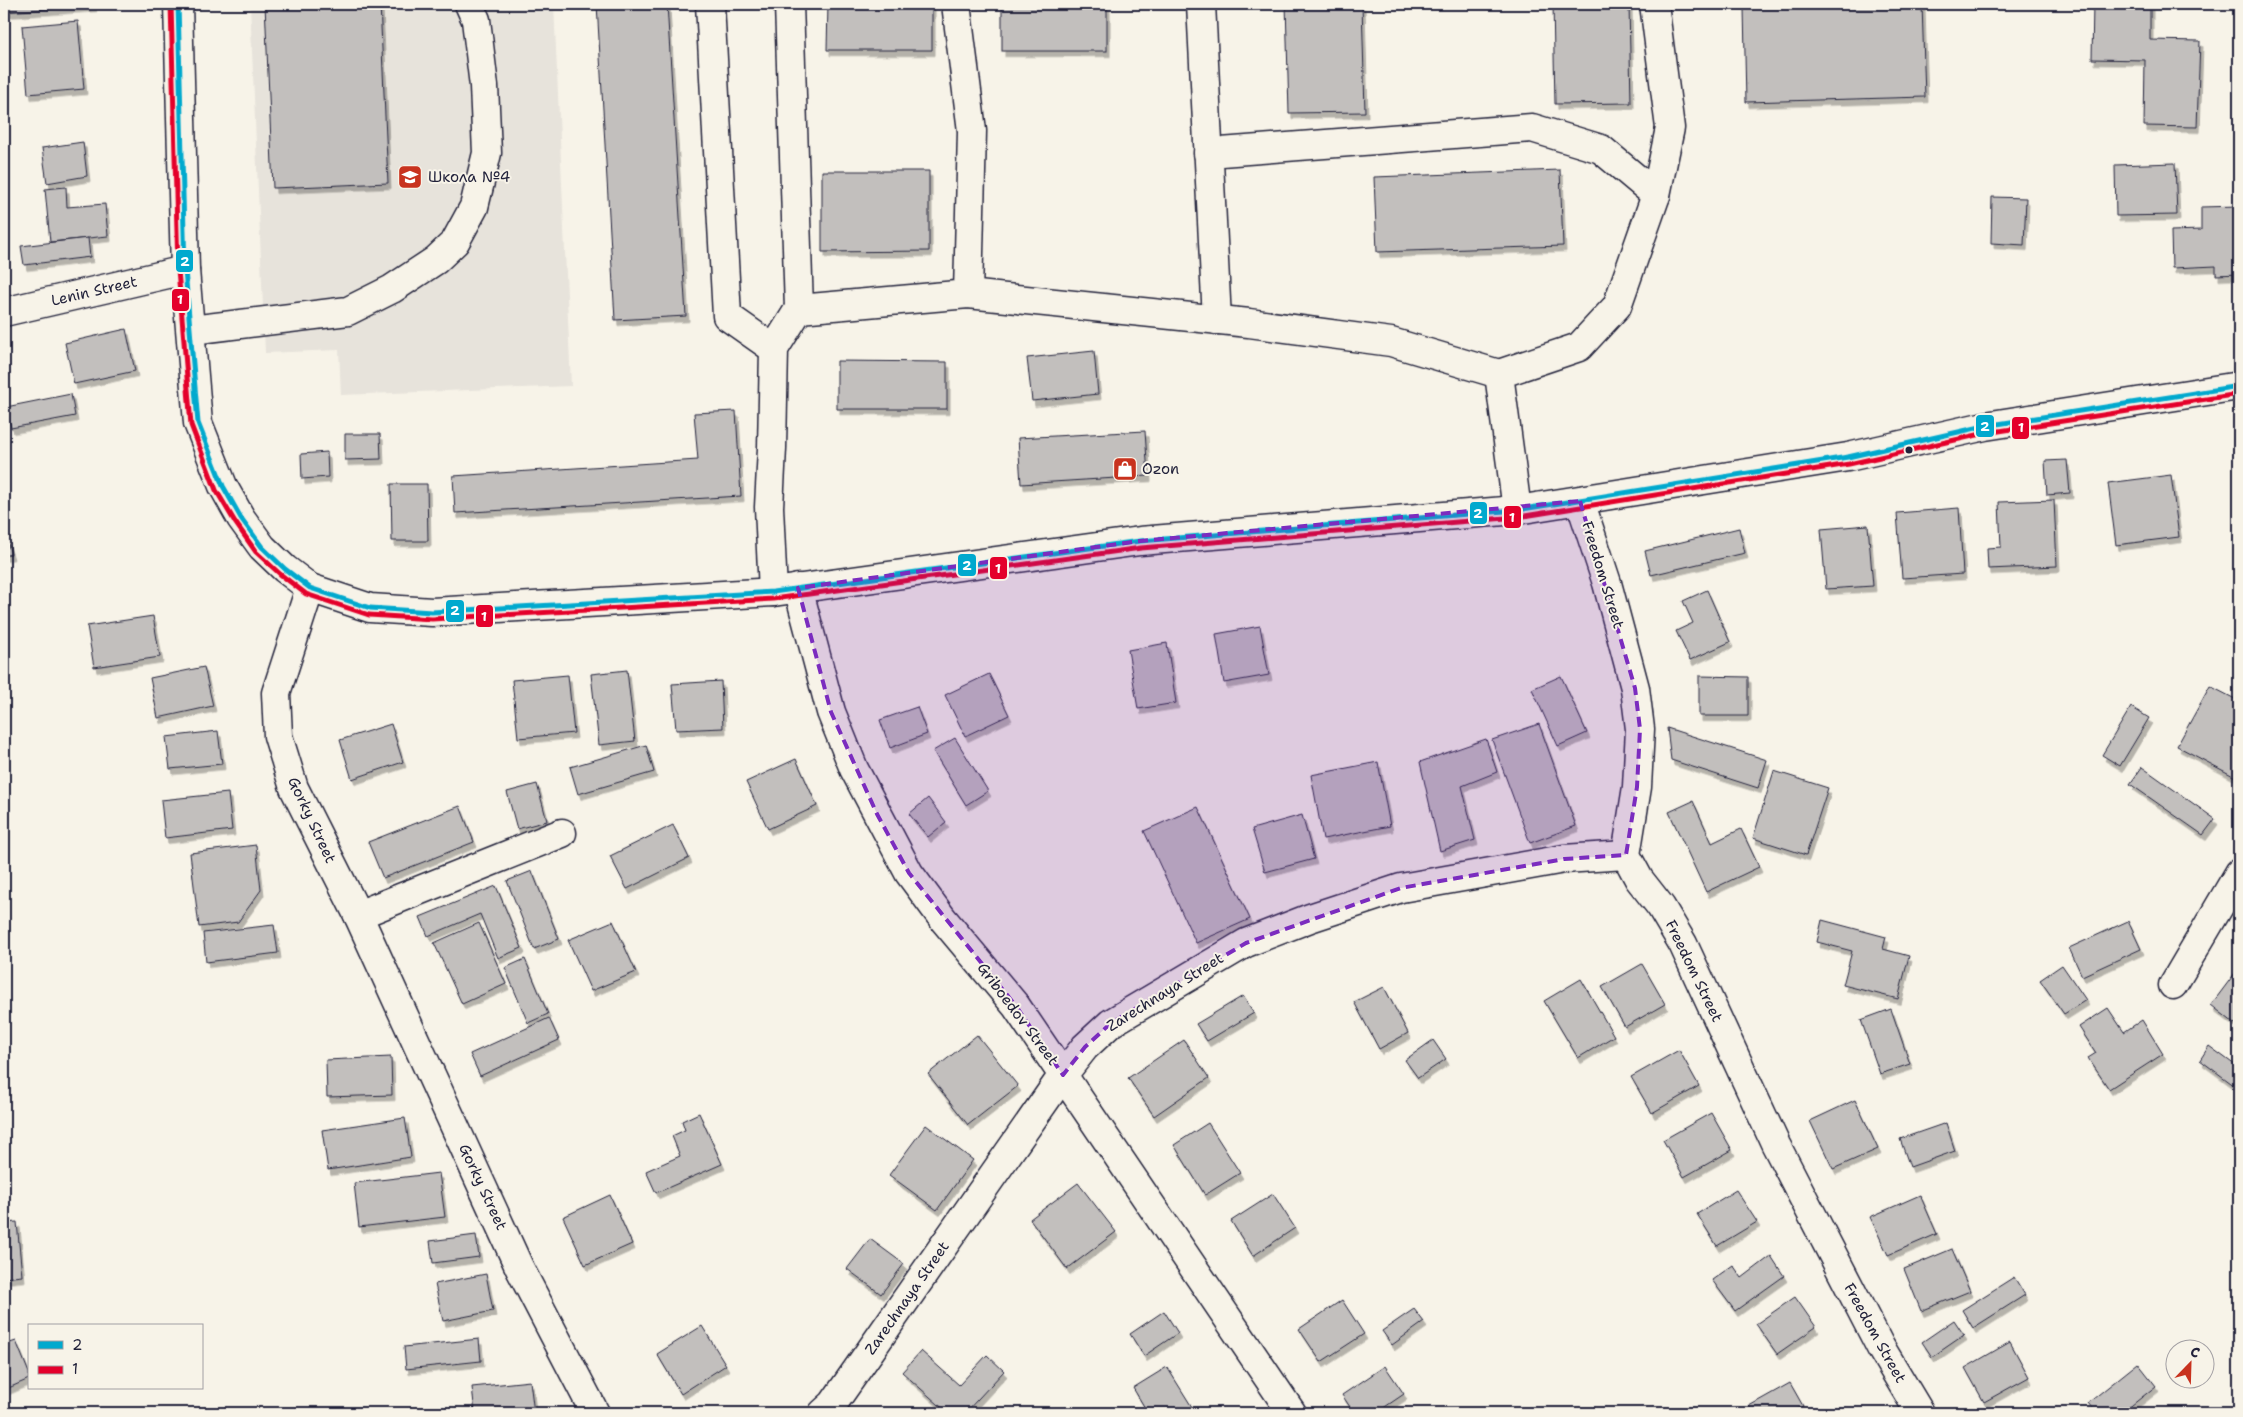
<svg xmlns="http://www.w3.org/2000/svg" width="2243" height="1417" viewBox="0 0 2243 1417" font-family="'Shantell Sans',sans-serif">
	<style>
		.built { fill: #e7e3db }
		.building { fill: #c2bfbd; stroke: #22223b; filter: url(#shadow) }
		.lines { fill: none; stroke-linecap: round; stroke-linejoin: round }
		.minor-casing { stroke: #22223b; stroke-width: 31 }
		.minor { stroke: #f7f3e8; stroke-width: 28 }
		.bus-1-casing { stroke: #f7f3e8; stroke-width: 9 }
		.bus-2-casing { stroke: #f7f3e8; stroke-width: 9 }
		.bus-1 { stroke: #00a9ce; stroke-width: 5 }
		.bus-2 { stroke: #e4002b; stroke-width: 5 }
		.marked { fill: #7b2cbf; fill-opacity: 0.2; stroke: #7b2cbf; stroke-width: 4; stroke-dasharray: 10 6; stroke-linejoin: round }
		.bus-dot { fill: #22223b; stroke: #f7f3e8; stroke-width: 2 }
		.labels { text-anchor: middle; stroke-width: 4; stroke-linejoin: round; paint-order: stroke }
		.poi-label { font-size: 15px; fill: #22223b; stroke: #f7f3e8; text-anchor: start }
		.street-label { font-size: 15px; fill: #22223b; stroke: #f7f3e8 }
		.line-badge { stroke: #f7f3e8; stroke-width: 2 }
		.badge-label { font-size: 14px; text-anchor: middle; font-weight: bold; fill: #fff }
	</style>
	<defs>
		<filter id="shadow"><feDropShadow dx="3" dy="5.5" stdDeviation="0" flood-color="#0004"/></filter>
	</defs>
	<rect width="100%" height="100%" fill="#f7f3e8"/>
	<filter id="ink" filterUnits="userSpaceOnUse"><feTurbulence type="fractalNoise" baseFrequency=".02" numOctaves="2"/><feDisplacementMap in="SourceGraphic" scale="10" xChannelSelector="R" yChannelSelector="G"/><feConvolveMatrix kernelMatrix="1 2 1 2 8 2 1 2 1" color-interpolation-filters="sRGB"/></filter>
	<g filter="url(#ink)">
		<!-- built -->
		<path class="built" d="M250 4H554L571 386 341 395 339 350 265 353Z"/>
		<!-- building -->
		<g class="building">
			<path d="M4 4H93L94 6 4 12Z"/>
			<path d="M265 4H380L388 183 273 188Z"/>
			<path d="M597 4H667L686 316 615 320Z"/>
			<path d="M828 4H932V50H827Z"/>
			<rect x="1002" y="4" width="105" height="47"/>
			<path d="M1286 4H1362L1365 112 1289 113Z"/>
			<path d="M1553 4H1629L1631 103 1555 104Z"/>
			<path d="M1884 4H1922L1925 97 1746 102 1744 8Z"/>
			<path d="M2093 4H2150V40L2200 41 2197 127 2144 126 2145 60 2092 59Z"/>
			<path d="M78 21 84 89 28 94 22 26Z"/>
			<path d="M83 142 87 176 47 183 42 148Z"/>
			<path d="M2175 163 2177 215 2116 216 2115 165Z"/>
			<path d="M1560 170 1563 246 1377 252 1374 177Z"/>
			<path d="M822 171H929V251L822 252Z"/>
			<path d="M66 187 67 207 105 204 108 236 50 242 45 189Z"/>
			<path d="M1992 197 2026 198 2024 245 1991 243Z"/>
			<path d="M2239 206V274L2216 275V266L2172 268 2171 231 2201 230V207Z"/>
			<path d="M88 238 90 257 24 265 21 246Z"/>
			<path d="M126 329 135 371 74 384 65 343Z"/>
			<path d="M1094 351 1098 394 1032 401 1027 358Z"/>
			<path d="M837 361 947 362V409H837Z"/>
			<path d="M71 394 75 416 11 428 6 407Z"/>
			<path d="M736 411 741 496 455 513 453 476 698 460 694 413Z"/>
			<path d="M1145 431 1148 476 1021 484 1018 438Z"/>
			<path d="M345 434H380L381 459 345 460Z"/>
			<path d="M327 452 328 477 302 479 301 454Z"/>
			<path d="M2067 460 2070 493 2047 495 2045 461Z"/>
			<path d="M2171 475 2179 537 2116 545 2108 483Z"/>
			<path d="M391 484H427L428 541H392Z"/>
			<path d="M2054 500 2057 566 1988 569 1987 548 2001 547 1999 502Z"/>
			<path d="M1959 508 1963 574 1902 578 1897 513Z"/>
			<path d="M1868 525 1873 586 1826 589 1821 529Z"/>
			<path d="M1739 528 1745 553 1651 575 1645 551Z"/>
			<path d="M4 531 11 554 4 556Z"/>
			<path d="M1707 590 1730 642 1690 660 1676 631 1693 623 1683 601Z"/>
			<path d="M153 616 160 657 94 667 87 626Z"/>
			<path d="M1260 626 1269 675 1224 683 1216 634Z"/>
			<path d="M1167 643 1176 703 1138 709 1128 650Z"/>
			<path d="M204 667 213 706 158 718 150 678Z"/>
			<path d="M627 670 635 741 599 745 591 674Z"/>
			<path d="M989 674 1009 715 965 736 945 695Z"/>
			<path d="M568 675 574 733 518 738 512 680Z"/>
			<path d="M1561 676 1587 733 1558 746 1532 689Z"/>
			<path d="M1699 676 1748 677V716H1699Z"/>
			<path d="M721 681 723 728 676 730 672 684Z"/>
			<path d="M2210 686 2239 701V779L2177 746Z"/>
			<path d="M917 707 927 734 890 748 880 720Z"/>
			<path d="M2131 707 2149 718 2120 766 2102 755Z"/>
			<path d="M391 724 403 762 352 779 340 740Z"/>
			<path d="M1539 724 1576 826 1530 843 1492 740Z"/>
			<path d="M1667 728 1767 760 1758 788 1671 760Z"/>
			<path d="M218 731 222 764 170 769 166 737Z"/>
			<path d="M955 738 988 791 966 805 933 751Z"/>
			<path d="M1486 739 1497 772 1462 786 1475 840 1440 851 1420 762Z"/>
			<path d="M646 745 654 772 578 794 570 767Z"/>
			<path d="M796 759 817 806 768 829 746 782Z"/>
			<path d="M1378 762 1390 826 1323 839 1311 775Z"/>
			<path d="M2142 767 2215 819 2203 835 2130 784Z"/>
			<path d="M1774 771 1828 788 1806 855 1753 838Z"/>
			<path d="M537 784 547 821 517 829 507 792Z"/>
			<path d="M228 793 232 830 165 838 161 800Z"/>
			<path d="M928 798 946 822 928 837 909 814Z"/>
			<path d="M1693 801 1712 843 1741 829 1759 867 1706 892 1669 812Z"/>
			<path d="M460 806 474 842 383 878 368 842Z"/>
			<path d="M1198 807 1250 919 1196 943 1144 831Z"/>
			<path d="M1302 815 1314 859 1265 872 1252 829Z"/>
			<path d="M673 825 689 858 627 889 610 856Z"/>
			<path d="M256 845 261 890 238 922 199 927 190 853Z"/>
			<path d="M532 871 559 939 534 949 507 881Z"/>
			<path d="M496 886 522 948 498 958 480 914 428 936 420 917Z"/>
			<path d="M1822 920 1886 937 1883 949 1909 956 1898 999 1843 985 1852 951 1817 942Z"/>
			<path d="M613 921 636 972 591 991 568 940Z"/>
			<path d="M2128 921 2141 949 2082 976 2069 948Z"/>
			<path d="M479 923 506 984 462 1004 434 943Z"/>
			<path d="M274 925 278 953 206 962 203 933Z"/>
			<path d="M525 959 548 1014 528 1023 505 968Z"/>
			<path d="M1642 964 1665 1004 1625 1027 1602 987Z"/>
			<path d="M2062 965 2086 1000 2064 1014 2040 980Z"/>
			<path d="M2238 969H2239V1027L2211 1005Z"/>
			<path d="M1581 979 1614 1036 1578 1058 1544 1001Z"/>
			<path d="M1384 987 1408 1033 1379 1049 1354 1002Z"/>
			<path d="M1243 996 1254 1013 1207 1041 1196 1024Z"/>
			<path d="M2108 1008 2124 1032 2142 1020 2163 1054 2109 1089 2088 1058 2096 1053 2079 1027Z"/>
			<path d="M1891 1009 1910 1064 1880 1074 1861 1020Z"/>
			<path d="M549 1018 559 1040 480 1076 470 1054Z"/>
			<path d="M977 1035 1018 1086 968 1125 928 1074Z"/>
			<path d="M1184 1040 1209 1078 1154 1116 1128 1078Z"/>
			<path d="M1433 1040 1446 1059 1418 1078 1405 1060Z"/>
			<path d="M2209 1046 2239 1068V1089L2200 1060Z"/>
			<path d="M1679 1050 1699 1086 1652 1113 1631 1077Z"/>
			<path d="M391 1057 392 1095 327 1097 326 1060Z"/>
			<path d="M1855 1100 1878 1149 1833 1169 1810 1121Z"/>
			<path d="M699 1113 722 1164 656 1193 646 1171 680 1156 672 1136 685 1130 682 1121Z"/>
			<path d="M1711 1113 1732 1150 1684 1177 1663 1140Z"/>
			<path d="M405 1118 411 1157 328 1170 322 1130Z"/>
			<path d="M1208 1123 1240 1173 1205 1195 1174 1145Z"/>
			<path d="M1946 1123 1955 1151 1910 1167 1900 1139Z"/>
			<path d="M926 1125 973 1160 937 1210 889 1175Z"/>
			<path d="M439 1173 445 1217 359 1227 354 1183Z"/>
			<path d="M1078 1183 1116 1232 1067 1269 1030 1219Z"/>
			<path d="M1736 1190 1757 1222 1717 1246 1697 1214Z"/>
			<path d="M1273 1194 1295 1228 1253 1256 1231 1221Z"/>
			<path d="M610 1195 632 1244 585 1265 563 1217Z"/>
			<path d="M1920 1195 1937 1234 1888 1255 1870 1217Z"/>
			<path d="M17 1222 22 1276 4 1278V1223Z"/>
			<path d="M476 1235 479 1257 433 1263 430 1241Z"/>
			<path d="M870 1239 904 1264 881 1294 847 1269Z"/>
			<path d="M1952 1249 1970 1291 1921 1311 1904 1269Z"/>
			<path d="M1771 1256 1784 1276 1735 1311 1712 1280 1733 1265 1742 1278Z"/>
			<path d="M486 1274 493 1311 443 1321 435 1284Z"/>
			<path d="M2014 1277 2025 1295 1973 1328 1962 1310Z"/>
			<path d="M1795 1297 1816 1327 1777 1354 1756 1324Z"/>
			<path d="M1342 1300 1364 1334 1321 1362 1299 1329Z"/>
			<path d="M1414 1309 1424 1322 1392 1345 1382 1331Z"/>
			<path d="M1164 1311 1178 1333 1144 1356 1130 1334Z"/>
			<path d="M1954 1320 1964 1335 1932 1357 1922 1342Z"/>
			<path d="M702 1326 726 1365 681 1394 657 1354Z"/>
			<path d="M479 1339 481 1361 406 1369 404 1347Z"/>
			<path d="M16 1341 29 1373V1379L4 1390V1345Z"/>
			<path d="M2010 1342 2029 1377 1984 1402 1965 1368Z"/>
			<path d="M921 1351 959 1385 987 1355 1004 1371 965 1413H948L902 1372Z"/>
			<path d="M2138 1363 2156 1386 2122 1413H2096L2088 1403Z"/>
			<path d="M1385 1366 1404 1394 1376 1413H1354L1342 1395Z"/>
			<path d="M1167 1367 1192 1407 1182 1413H1148L1133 1388Z"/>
			<path d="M530 1381 534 1413H475L472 1387Z"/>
			<path d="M1790 1383 1803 1406 1790 1413H1753L1749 1406Z"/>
		</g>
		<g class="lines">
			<defs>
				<g id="minor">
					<path d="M178 4 185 270 198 423 223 486 241 518 262 547 285 569 310 588 370 608 432 612 773 592 1140 541 1517 510 1848 457 1985 426 2239 386"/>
					<path d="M710 4 727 316 774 349"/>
					<path d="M789 4 799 309"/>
					<path d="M956 4 972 131 968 294"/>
					<path d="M1201 4 1217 320"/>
					<path d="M1208 153 1532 128 1601 149 1656 195"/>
					<path d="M4 312 185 270"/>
					<path d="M191 330 348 311 392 289 436 260 455 242 474 207 487 153 484 86 476 20 469 4"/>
					<path d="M1580 501 1607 583 1635 688 1640 729 1637 787 1626 855 1639 879 1661 907 1683 944 1776 1145 1881 1348 1920 1413"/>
					<path d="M1517 510 1499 374 1579 347 1617 306 1656 195 1670 128 1654 4"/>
					<path d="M310 588 276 693 278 736 294 788 358 915 520 1269 595 1413"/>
					<path d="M798 588 831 712 854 769 909 873 943 919 1016 1006 1292 1413"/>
					<path d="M773 592 769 507 772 448 774 349 799 309 968 294 1249 323 1391 342 1499 374"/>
					<path d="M358 915 562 833"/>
					<path d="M2173 985 2239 873"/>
					<path d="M823 1413 833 1404 1063 1075 1085 1047 1111 1023 1246 943 1310 918 1401 888 1564 859 1626 855"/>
				</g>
			</defs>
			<!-- minor casing -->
			<use href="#minor" class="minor-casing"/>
			<!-- minor -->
			<use href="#minor" class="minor"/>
			<defs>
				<path id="bus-1" d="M178 4 185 270 198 423 223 486 241 518 262 547 285 569 310 588 370 608 432 612 773 592 1140 541 1517 510 1848 457 1985 426 2239 386"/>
				<path id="bus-2" d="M171 4 178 270 191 425 216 490 235 522 256 552 280 574 306 594 369 615 432 619 773 599 1141 548 1518 517 1849 464 1986 433 2239 394"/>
			</defs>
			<!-- bus-1 casing -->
			<use href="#bus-1" class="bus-1-casing"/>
			<!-- bus-2 casing -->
			<use href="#bus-2" class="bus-2-casing"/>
			<!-- bus-1 -->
			<use href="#bus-1" class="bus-1"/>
			<!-- bus-2 -->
			<use href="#bus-2" class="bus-2"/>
		</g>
	</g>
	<!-- marked area -->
	<path class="marked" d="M1580 501 1635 688 1640 729 1637 787 1626 855 1564 859 1401 888 1246 943 1111 1023 1085 1047 1063 1075 1016 1006 909 873 877 814 831 712 798 588 1140 541Z"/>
	<!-- icons -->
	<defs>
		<symbol id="school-square" viewBox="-11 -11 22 22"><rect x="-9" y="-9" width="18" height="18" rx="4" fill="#c8321e" stroke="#f7f3e8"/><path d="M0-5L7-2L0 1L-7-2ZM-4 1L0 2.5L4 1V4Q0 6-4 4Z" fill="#fff"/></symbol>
		<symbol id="shop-square" viewBox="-11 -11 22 22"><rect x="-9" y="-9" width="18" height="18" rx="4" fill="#c8321e" stroke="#f7f3e8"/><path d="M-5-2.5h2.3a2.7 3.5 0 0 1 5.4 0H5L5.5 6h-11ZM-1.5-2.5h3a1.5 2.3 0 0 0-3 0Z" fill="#fff"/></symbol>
	</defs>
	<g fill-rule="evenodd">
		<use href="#school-square" x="396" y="163" width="28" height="28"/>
		<use href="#shop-square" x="1111" y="455" width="28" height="28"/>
	</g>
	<!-- markers -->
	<circle class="bus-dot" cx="1909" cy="450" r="4.5"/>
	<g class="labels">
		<!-- poi labels -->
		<g class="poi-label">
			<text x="428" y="182">Школа №4</text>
			<text x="1142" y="474">Ozon</text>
		</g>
		<!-- street labels -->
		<g class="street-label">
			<text transform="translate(94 291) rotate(-13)" y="5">Lenin Street</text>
			<text transform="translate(1603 575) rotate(73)" y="5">Freedom Street</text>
			<text transform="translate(312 820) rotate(65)" y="5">Gorky Street</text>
			<text transform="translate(1694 971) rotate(64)" y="5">Freedom Street</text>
			<text transform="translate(1165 992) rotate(-32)" y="5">Zarechnaya Street</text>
			<text transform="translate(1018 1014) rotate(53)" y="5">Griboedov Street</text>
			<text transform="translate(483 1187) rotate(65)" y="5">Gorky Street</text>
			<text transform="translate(907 1298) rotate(-55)" y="5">Zarechnaya Street</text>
			<text transform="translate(1875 1333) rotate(61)" y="5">Freedom Street</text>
		</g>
	</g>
	<g class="line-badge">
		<rect x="175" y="249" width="19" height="24" rx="5" fill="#00a9ce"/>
		<rect x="171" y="288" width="19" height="24" rx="5" fill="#e4002b"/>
		<rect x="1975" y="414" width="20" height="24" rx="5" fill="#00a9ce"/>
		<rect x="2011" y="416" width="19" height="24" rx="5" fill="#e4002b"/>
		<rect x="1469" y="501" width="19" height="24" rx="5" fill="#00a9ce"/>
		<rect x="1503" y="505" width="19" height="24" rx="5" fill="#e4002b"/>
		<rect x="957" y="553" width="20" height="24" rx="5" fill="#00a9ce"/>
		<rect x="989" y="556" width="19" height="24" rx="5" fill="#e4002b"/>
		<rect x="445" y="599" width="20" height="24" rx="5" fill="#00a9ce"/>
		<rect x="475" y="604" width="19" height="24" rx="5" fill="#e4002b"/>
	</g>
	<g class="badge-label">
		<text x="185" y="266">2</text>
		<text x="180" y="304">1</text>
		<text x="1985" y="431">2</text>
		<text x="2021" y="432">1</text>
		<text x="1478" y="518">2</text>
		<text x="1512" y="522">1</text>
		<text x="967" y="570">2</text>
		<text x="998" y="573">1</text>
		<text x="455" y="615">2</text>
		<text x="484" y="621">1</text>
	</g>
	<!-- margin -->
	<rect width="2243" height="1417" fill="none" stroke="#f7f3e8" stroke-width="20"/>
	<rect x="10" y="10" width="2223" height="1397" fill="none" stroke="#22223b" stroke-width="2" filter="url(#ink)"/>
	<!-- legend -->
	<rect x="28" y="1324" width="175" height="65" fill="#f7f3e8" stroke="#a29fa3"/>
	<rect x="38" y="1341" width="25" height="8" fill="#00a9ce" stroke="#a29fa3"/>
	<text x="72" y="1350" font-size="15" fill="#22223b">2</text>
	<rect x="38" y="1366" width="25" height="8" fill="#e4002b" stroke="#a29fa3"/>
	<text x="72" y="1374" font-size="15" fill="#22223b">1</text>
	<!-- north arrow -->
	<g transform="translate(2190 1364) rotate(23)"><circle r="24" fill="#f7f3e8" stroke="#a29fa3"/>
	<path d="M0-4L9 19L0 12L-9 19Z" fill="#c8321e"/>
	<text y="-8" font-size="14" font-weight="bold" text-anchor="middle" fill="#22223b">С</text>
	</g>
</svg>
